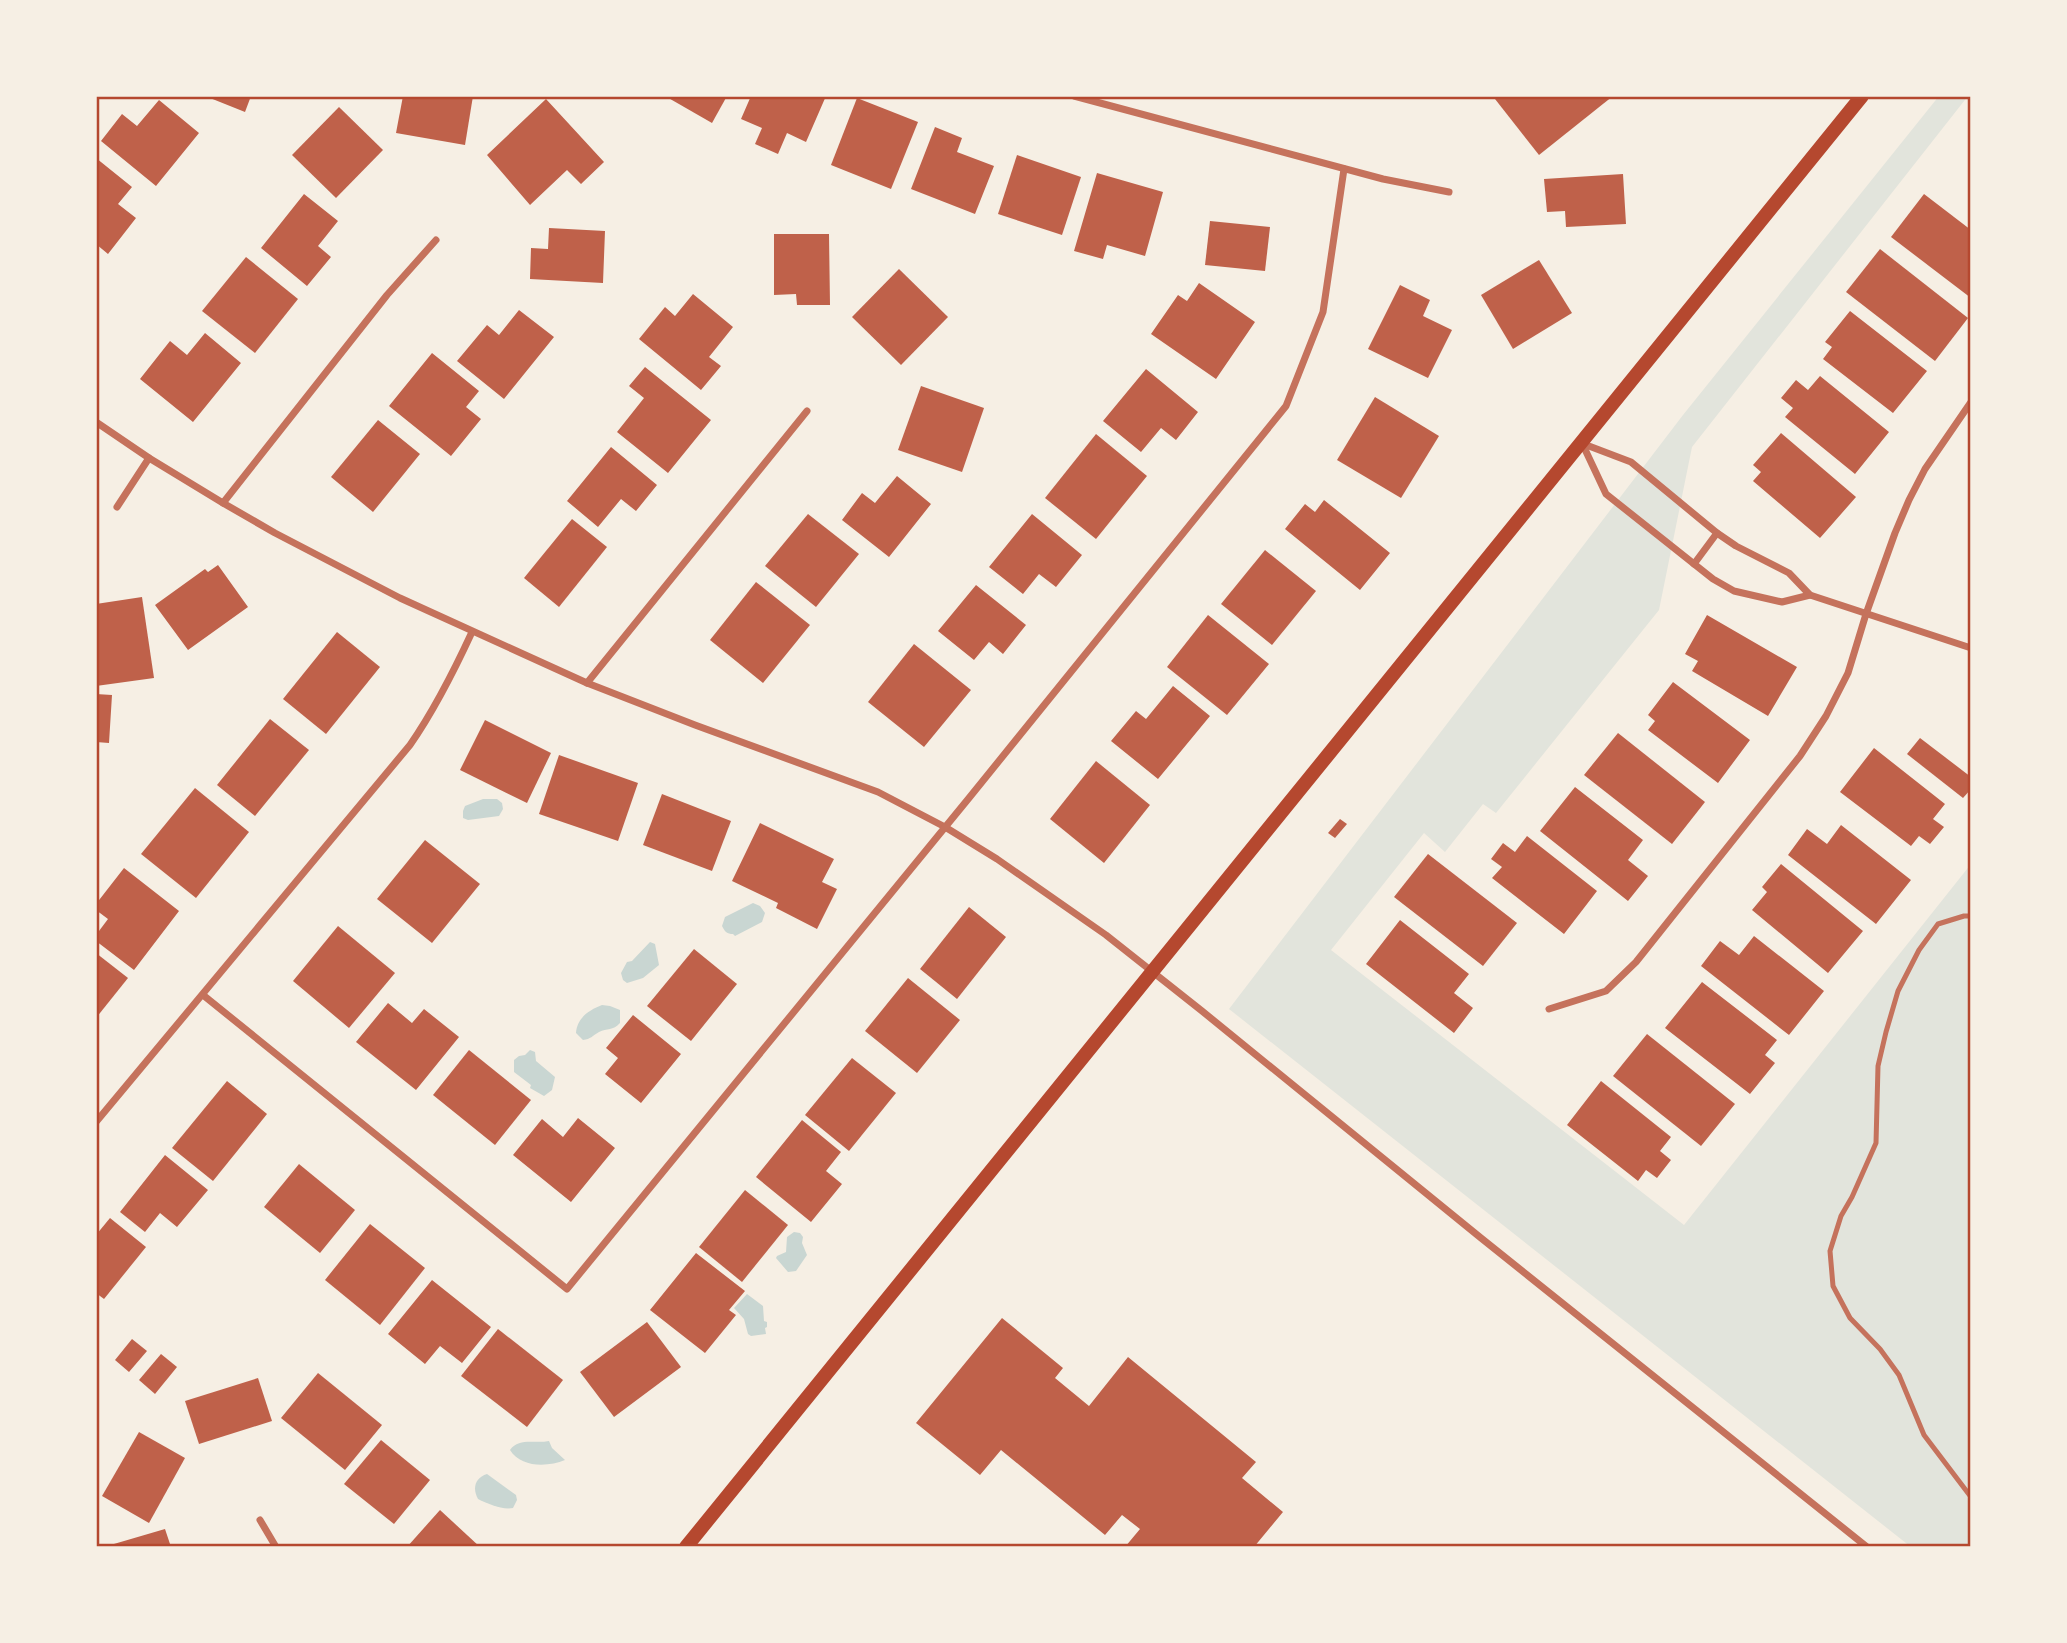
<svg xmlns="http://www.w3.org/2000/svg" width="2067" height="1643" viewBox="0 0 2067 1643" font-family="'Public Sans',sans-serif">
	<style>
		.green { fill: #e2e4dc }
		.water { fill: #c9d6d2 }
		.building { fill: #bf614a }
		.lines { fill: none; stroke-linecap: round; stroke-linejoin: round }
		.service { stroke: #c5725c; stroke-width: 5 }
		.minor { stroke: #c5725c; stroke-width: 7 }
		.secondary { stroke: #b5482f; stroke-width: 14 }
		.neatline { fill: none; stroke: #b5482f; stroke-width: 2.5 }
	</style>
	<rect width="100%" height="100%" fill="#f6efe4"/>
	<!-- green -->
	<path class="green" d="M1939 96H1968L1692 447 1659 610 1496 813 1483 804 1445 852 1424 833 1331 950 1684 1225 1971 864V1547H1911L1229 1009 1683 415Z"/>
	<!-- water -->
	<g class="water">
		<path d="M483 799H497L502 803 503 809 499 816 468 820 463 818V811L465 806Z"/>
		<path d="M753 903 760 906 765 913 762 922 735 936 733 934C727 934 725 932 722 926L725 917Z"/>
		<path d="M650 942 655 944 659 965 643 978 627 983 623 980 621 973 627 962 632 961Z"/>
		<path d="M602 1005 610 1006 620 1010V1023C613 1031 607 1028 599 1032 592 1036 591 1039 583 1040L576 1033C577 1018 589 1010 602 1005Z"/>
		<path d="M530 1050 535 1052 536 1061 555 1077 552 1090 544 1096 530 1088 531 1085 514 1072V1060L519 1056 525 1055Z"/>
		<path d="M794 1232 800 1233 803 1237 802 1243 807 1255 796 1271 788 1272 776 1258 777 1256 786 1252 787 1237Z"/>
		<path d="M747 1294 763 1306 764 1321 767 1322V1327L765 1328 766 1334 751 1336 748 1334 744 1319 734 1308Z"/>
		<path d="M549 1441 552 1448 565 1460C548 1467 521 1468 510 1450 519 1437 535 1444 549 1441Z"/>
		<path d="M487 1474 516 1495 517 1500 513 1508C502 1510 488 1504 478 1499 472 1488 475 1478 487 1474Z"/>
	</g>
	<!-- building -->
	<g class="building">
		<path d="M205 96H251L245 112Z"/>
		<path d="M403 96H473L465 145 396 133Z"/>
		<path d="M665 96H727L712 123Z"/>
		<path d="M751 96H826L806 142 787 133 778 154 755 144 762 128 741 119Z"/>
		<path d="M1499 96H1613L1539 155 1495 99Z"/>
		<path d="M857 98 918 122 891 189 831 165Z"/>
		<path d="M546 99 604 162 581 184 567 170 530 205 487 155Z"/>
		<path d="M159 100 199 133 156 186 101 141 122 114 137 126Z"/>
		<path d="M339 107 383 150 336 198 292 155Z"/>
		<path d="M935 127 962 138 957 152 994 166 975 214 911 189Z"/>
		<path d="M1017 155 1081 177 1062 235 998 214Z"/>
		<path d="M96 158 132 187 118 204 136 218 108 254 96 244Z"/>
		<path d="M1097 173 1163 192 1145 256 1107 245 1103 259 1074 251Z"/>
		<path d="M1623 174 1626 224 1566 227 1565 211 1547 212 1544 179Z"/>
		<path d="M304 194 338 221 318 246 331 257 307 286 261 248Z"/>
		<path d="M1924 194 1971 230V298L1891 237Z"/>
		<path d="M1210 221 1270 227 1265 271 1205 265Z"/>
		<path d="M549 228 605 231 603 283 530 279 531 248 548 249Z"/>
		<path d="M774 234H829L830 305H797L796 294 774 295Z"/>
		<path d="M1880 249 1968 318 1935 361 1846 292Z"/>
		<path d="M246 257 298 299 255 353 202 311Z"/>
		<path d="M1539 260 1572 313 1513 349 1481 295Z"/>
		<path d="M899 269 948 317 901 365 852 317Z"/>
		<path d="M1199 283 1255 322 1216 379 1151 334 1178 295 1187 301Z"/>
		<path d="M1400 285 1430 300 1423 316 1452 330 1428 378 1368 349Z"/>
		<path d="M693 294 733 327 709 357 721 366 701 390 639 339 665 307 675 316Z"/>
		<path d="M519 310 554 337 504 399 457 361 487 325 499 335Z"/>
		<path d="M1850 311 1927 371 1893 413 1823 359 1832 347 1825 342Z"/>
		<path d="M205 333 241 363 193 422 140 379 170 341 187 355Z"/>
		<path d="M432 353 479 391 466 407 481 419 451 456 389 406Z"/>
		<path d="M645 367 711 420 668 473 617 432 644 398 629 386Z"/>
		<path d="M1146 369 1198 412 1176 440 1161 428 1141 452 1103 421Z"/>
		<path d="M1820 376 1889 432 1855 474 1785 417 1793 408 1781 398 1796 380 1808 390Z"/>
		<path d="M921 386 984 408 962 472 898 450Z"/>
		<path d="M1375 397 1439 436 1401 498 1337 460Z"/>
		<path d="M378 420 420 454 373 512 331 477Z"/>
		<path d="M1781 433 1856 497 1820 538 1753 481 1761 472 1753 465Z"/>
		<path d="M1096 434 1147 476 1096 539 1045 498Z"/>
		<path d="M611 447 657 485 636 511 621 499 598 527 567 501Z"/>
		<path d="M897 476 931 504 889 557 842 520 862 493 875 503Z"/>
		<path d="M1324 500 1390 553 1360 590 1285 529 1305 504 1315 512Z"/>
		<path d="M808 514 859 554 816 607 765 566Z"/>
		<path d="M1032 514 1082 555 1056 587 1039 574 1023 594 989 567Z"/>
		<path d="M572 519 607 547 559 607 524 578Z"/>
		<path d="M1265 550 1316 591 1272 645 1221 604Z"/>
		<path d="M218 565 248 607 188 650 155 605 205 569 208 572Z"/>
		<path d="M756 582 810 625 763 683 710 640Z"/>
		<path d="M976 585 1026 625 1003 654 989 642 974 660 938 631Z"/>
		<path d="M142 597 154 678 96 686V604Z"/>
		<path d="M1208 615 1269 664 1227 715 1167 667Z"/>
		<path d="M1707 615 1797 667 1768 716 1692 671 1698 661 1685 654Z"/>
		<path d="M337 632 380 667 326 734 283 699Z"/>
		<path d="M914 644 971 690 924 747 868 702Z"/>
		<path d="M1673 682 1750 740 1718 783 1648 730 1655 721 1648 715Z"/>
		<path d="M1173 686 1210 716 1158 779 1111 741 1136 711 1146 719Z"/>
		<path d="M96 694 112 695 109 743 96 742Z"/>
		<path d="M270 719 309 750 255 816 217 785Z"/>
		<path d="M485 720 551 753 527 803 460 770Z"/>
		<path d="M1618 733 1705 802 1672 844 1584 775Z"/>
		<path d="M1920 738 1971 777V789L1963 798 1907 754Z"/>
		<path d="M1874 748 1945 804 1933 819 1944 827 1930 844 1919 836 1911 846 1840 792Z"/>
		<path d="M559 755 638 783 618 841 539 814Z"/>
		<path d="M1096 761 1150 805 1104 863 1050 819Z"/>
		<path d="M1575 787 1643 840 1628 860 1648 876 1628 901 1540 831Z"/>
		<path d="M195 788 249 832 196 898 141 854Z"/>
		<path d="M662 794 731 821 712 871 643 845Z"/>
		<path d="M1340 819 1347 824 1335 838 1328 833Z"/>
		<path d="M760 823 834 859 822 882 837 889 817 929 776 908 778 903 732 881Z"/>
		<path d="M1841 825 1911 880 1876 924 1788 855 1807 829 1827 844Z"/>
		<path d="M1527 836 1597 891 1564 934 1492 878 1502 867 1491 859 1503 843 1515 852Z"/>
		<path d="M425 840 480 884 432 943 377 899Z"/>
		<path d="M1428 854 1517 923 1483 966 1394 897Z"/>
		<path d="M1781 864 1863 931 1828 973 1752 910 1767 892 1762 887Z"/>
		<path d="M124 868 179 911 134 970 96 941V935L108 919 96 910V904Z"/>
		<path d="M969 907 1006 937 957 999 920 969Z"/>
		<path d="M1400 920 1469 974 1454 993 1473 1008 1454 1033 1366 964Z"/>
		<path d="M338 926 395 973 349 1028 293 981Z"/>
		<path d="M1754 936 1824 991 1789 1035 1701 966 1720 941 1739 955Z"/>
		<path d="M694 949 737 984 691 1041 647 1006Z"/>
		<path d="M96 953 128 978 96 1018Z"/>
		<path d="M908 978 960 1020 917 1073 865 1031Z"/>
		<path d="M1702 982 1777 1040 1765 1055 1775 1063 1750 1094 1665 1028Z"/>
		<path d="M388 1003 412 1023 424 1009 459 1037 416 1090 356 1042Z"/>
		<path d="M633 1015 681 1054 641 1103 605 1074 618 1058 606 1048Z"/>
		<path d="M1647 1034 1735 1104 1701 1146 1613 1076Z"/>
		<path d="M469 1050 531 1100 495 1145 433 1095Z"/>
		<path d="M852 1058 896 1093 849 1151 805 1115Z"/>
		<path d="M227 1081 267 1114 213 1181 172 1148Z"/>
		<path d="M1601 1081 1671 1137 1660 1151 1671 1160 1657 1178 1646 1170 1638 1181 1567 1125Z"/>
		<path d="M578 1118 615 1148 571 1202 513 1155 542 1119 563 1137Z"/>
		<path d="M802 1120 841 1152 826 1171 842 1184 811 1222 756 1177Z"/>
		<path d="M165 1155 208 1190 177 1227 160 1213 145 1232 120 1212Z"/>
		<path d="M299 1164 355 1210 320 1253 264 1207Z"/>
		<path d="M745 1190 788 1225 742 1282 699 1247Z"/>
		<path d="M110 1218 146 1247 104 1299 96 1293V1235Z"/>
		<path d="M370 1224 425 1268 380 1325 325 1280Z"/>
		<path d="M696 1253 745 1291 729 1310 736 1315 705 1353 650 1310Z"/>
		<path d="M432 1280 491 1327 462 1363 440 1346 425 1364 388 1334Z"/>
		<path d="M1002 1318 1063 1368 1055 1378 1089 1406 1128 1357 1256 1462 1242 1478 1283 1512 1254 1547H1125L1140 1529 1122 1515 1105 1535 1001 1450 980 1475 916 1423Z"/>
		<path d="M647 1322 681 1367 614 1417 580 1372Z"/>
		<path d="M498 1329 563 1380 527 1427 461 1376Z"/>
		<path d="M132 1339 147 1351 129 1372 115 1360Z"/>
		<path d="M161 1354 177 1367 155 1394 139 1380Z"/>
		<path d="M318 1373 382 1425 345 1470 281 1418Z"/>
		<path d="M258 1378 272 1421 199 1444 185 1401Z"/>
		<path d="M139 1432 185 1458 149 1523 102 1496Z"/>
		<path d="M381 1440 430 1480 394 1524 344 1484Z"/>
		<path d="M440 1510 480 1547H407Z"/>
		<path d="M165 1529 171 1547H107V1546Z"/>
	</g>
	<g class="lines">
		<!-- service -->
		<path class="service" d="M1971 916H1964L1938 924 1919 950 1898 991 1886 1032 1878 1066 1876 1143 1852 1197 1841 1216 1830 1251 1833 1286 1850 1318 1880 1349 1899 1375 1924 1435 1971 1497"/>
		<!-- minor -->
		<g class="minor">
			<path d="M1074 96 1383 179 1449 192"/>
			<path d="M96 422 149 458 223 503 275 533 400 598 587 683 695 725 878 792 945 827 997 859 1106 935 1202 1011 1481 1238 1867 1547"/>
			<path d="M1581 443 1631 462 1717 533 1736 546 1789 573 1810 595 1971 648"/>
			<path d="M1582 443 1606 494 1713 579 1734 591 1782 602 1810 595"/>
			<path d="M223 503 387 295 436 240"/>
			<path d="M117 507 149 458"/>
			<path d="M1694 564 1717 533"/>
			<path d="M587 683 807 411"/>
			<path d="M203 995 567 1289 969 798 1286 406 1323 312 1344 169"/>
			<path d="M1549 1009 1606 991 1636 962 1800 756 1826 716 1848 673 1866 614 1895 533 1909 500 1925 469 1971 402"/>
			<path d="M96 1122 410 745C435 709 454 671 472 632"/>
			<path d="M260 1520 276 1547"/>
		</g>
		<!-- secondary -->
		<path class="secondary" d="M686 1547 1862 96"/>
	</g>
	<!-- border -->
	<rect width="2067" height="1643" fill="none" stroke="#f6efe4" stroke-width="196"/>
	<rect x="98" y="98" width="1871" height="1447" class="neatline"/>
</svg>
